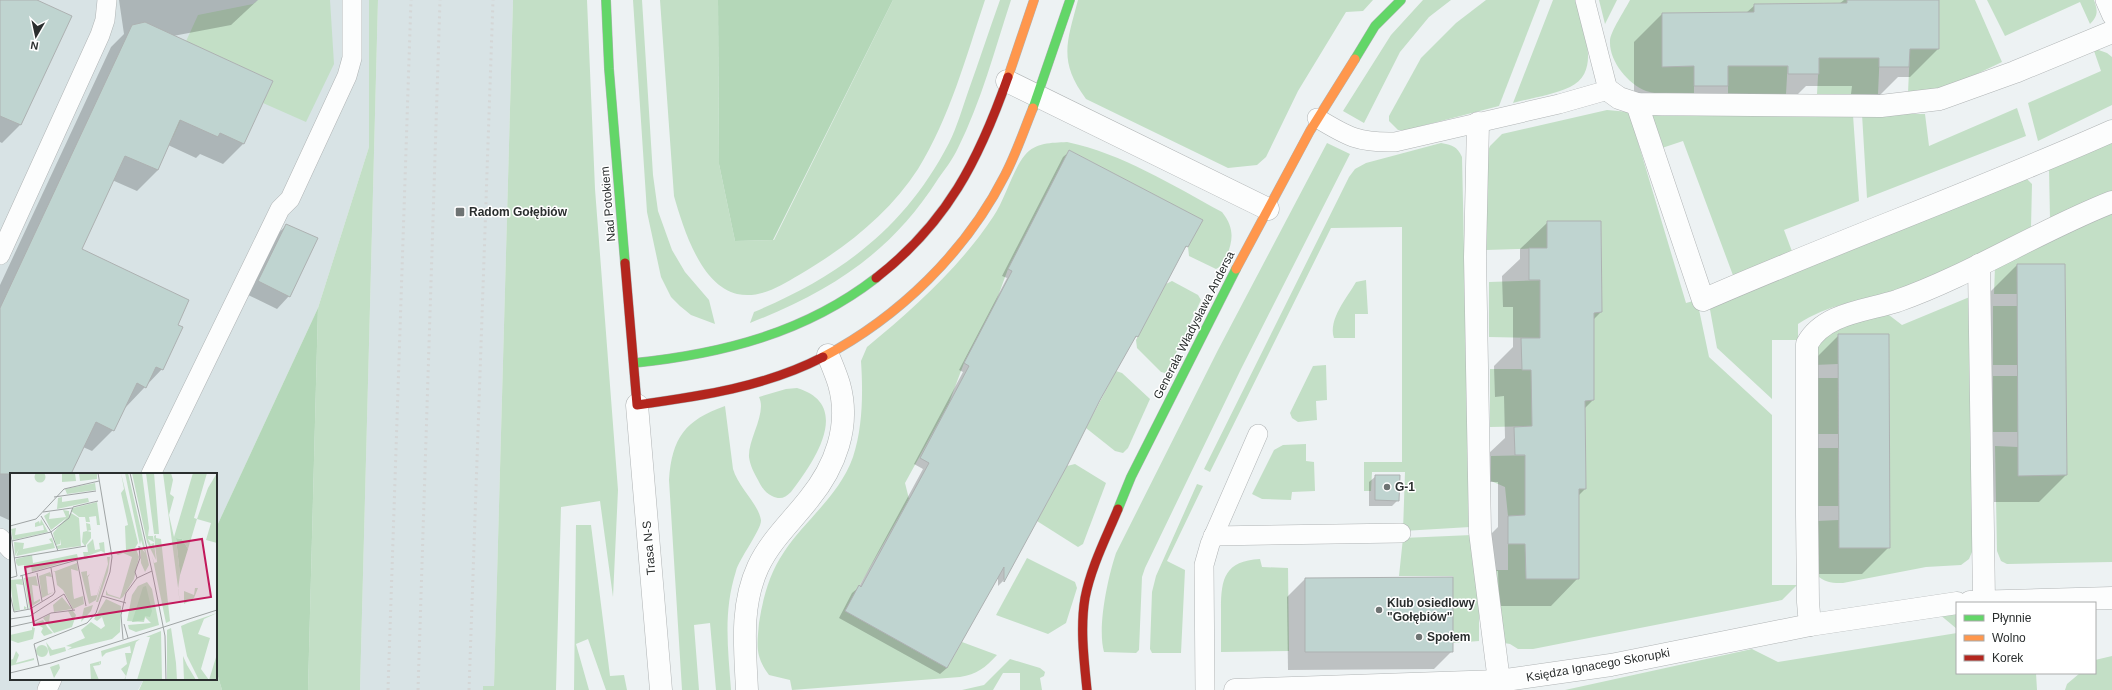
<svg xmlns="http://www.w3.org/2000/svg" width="2112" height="690" viewBox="0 0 2112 690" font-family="Helvetica,sans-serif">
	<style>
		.built { fill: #d8e3e5 }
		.green { fill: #c3dfc6 }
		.forest { fill: #b4d7b8 }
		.shadow { fill: #0003 }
		.building { fill: #bfd4d0; stroke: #adb1b1 }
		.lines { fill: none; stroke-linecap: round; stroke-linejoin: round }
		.lane-casing { stroke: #b0b4b5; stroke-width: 20 }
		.street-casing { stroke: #b0b4b5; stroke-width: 23 }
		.fast-casing { stroke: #b0b4b5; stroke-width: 10 }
		.slow-casing { stroke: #b0b4b5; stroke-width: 10 }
		.jam-casing { stroke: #b0b4b5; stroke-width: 10 }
		.lane { stroke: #fcfdfd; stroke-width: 19 }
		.street { stroke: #fcfdfd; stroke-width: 22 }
		.fast { stroke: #63d668; stroke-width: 9 }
		.slow { stroke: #ff974d; stroke-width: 9 }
		.jam { stroke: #b3261e; stroke-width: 9 }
		.rail { stroke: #d4d6d6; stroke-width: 3; stroke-dasharray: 2 4; stroke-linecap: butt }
		.poi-dot { fill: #6e7373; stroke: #fff; stroke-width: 1.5 }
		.labels { text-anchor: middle; stroke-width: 3; stroke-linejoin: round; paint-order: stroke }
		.street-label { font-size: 12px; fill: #2a2e2e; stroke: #fff }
		.poi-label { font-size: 12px; font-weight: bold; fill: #2a2e2e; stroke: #fff; text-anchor: start }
		.inset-road { fill: none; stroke: #9fa4a4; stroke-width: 1 }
		.view { fill: #c2185b; fill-opacity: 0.15; stroke: #c2185b; stroke-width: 2 }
		.inset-edge { fill: none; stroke: #2a2e2e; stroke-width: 2 }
	</style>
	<rect width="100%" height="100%" fill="#edf2f3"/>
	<!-- built -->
	<g class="built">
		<path d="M0 0H369V147L318 308 216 528V474H11V679H144L138 690H0Z"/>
		<path d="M378 0H513L494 686H483V690H360Z"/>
	</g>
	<!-- green -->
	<g class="green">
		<path d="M258 0H330L334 64 306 122 263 103 273 81 201 48 184 113 173 137 139 122 182 50 198 15 253 4Z"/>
		<path d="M369 0H378L360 690H308L318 308 369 147Z"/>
		<path d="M513 0H587L595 189 618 490 613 597 600 501 561 507 556 690H483V686H494Z"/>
		<path d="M633 0H642L653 175 658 211 672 250 685 272 709 300 715 324 691 315 680 306 671 297 661 277 647 212Z"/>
		<path d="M660 0H718L719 164 735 241 774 240 893 0H985C966 57 950 117 918 169 889 214 845 248 799 275 780 286 760 299 737 294 700 285 683 227 674 196Z"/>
		<path d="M1000 0H1011C995 49 981 102 958 148 953 159 945 169 938 179 891 253 831 291 750 323L754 312C840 276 905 228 949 143 957 127 962 109 968 92 979 61 989 31 1000 0Z"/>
		<path d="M1078 0H1373L1363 11 1346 12 1298 91 1266 157 1257 165 1228 168 1086 99C1058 61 1067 42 1078 0Z"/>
		<path d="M1423 0H1451L1429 17 1400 52 1364 123 1343 111 1391 35Z"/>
		<path d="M1486 0H1540L1499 106 1406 130H1398L1389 121V116L1421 58 1456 23Z"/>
		<path d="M1553 0H1575C1582 25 1603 72 1570 87 1553 95 1531 98 1513 103Z"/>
		<path d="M1599 0H1617L1605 24Z"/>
		<path d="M1630 0H1847V3L1755 4 1754 12 1662 13V67L1694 66V95C1678 94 1661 96 1646 91 1628 84 1609 61 1610 41 1610 32 1625 10 1630 0Z"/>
		<path d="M1939 0H1975L2002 62 1943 90 1908 93 1910 49H1939Z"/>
		<path d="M1987 0H2094C2098 11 2098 16 2090 24L2080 2 2005 36Z"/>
		<path d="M2093 48 2107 53 2112 57V105L2038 141 2028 103 2101 71Z"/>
		<path d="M1880 49 1878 94H1817L1819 58H1849Z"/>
		<path d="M1756 59H1788L1786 94H1728V66H1756Z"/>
		<path d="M2017 108 2026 136 1867 198 1862 114H1925L1929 146Z"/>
		<path d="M1607 110 1629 112 1686 303 1697 300 1709 357 1772 415V585H1797L1782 600 1533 649H1518L1510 644 1504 643 1495 570H1508V544H1525L1526 579H1579V489H1586L1585 401 1594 400V313L1602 312 1601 221H1547V248L1486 250 1485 158 1490 146 1502 134Z"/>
		<path d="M1647 113 1662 116 1853 115 1859 201 1784 230 1793 254 1734 278 1683 141 1659 149Z"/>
		<path d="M2112 138V192L2050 219 2049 169Z"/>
		<path d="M1067 142C1123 154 1172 185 1222 212 1237 231 1232 244 1223 265L1216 269 1189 256 1188 247 1202 220 1069 150 1008 269 994 307 964 363 949 403 905 483 909 499 845 611 947 668 962 642 997 655C985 668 977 674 960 677L792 690 790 680 769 675C755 656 757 646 759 623 763 598 769 574 784 552 806 519 839 496 853 457 863 427 863 392 861 361L867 347C913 309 960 267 993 217 1005 200 1013 169 1025 155 1036 142 1051 143 1067 142Z"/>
		<path d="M1327 143 1350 154 1241 369 1145 568 1142 577 1139 650 1136 653 1104 652C1097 627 1108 577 1116 553L1218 350Z"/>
		<path d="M1441 143C1452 145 1457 146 1462 157L1470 527 1403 531 1405 472H1372L1371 491H1364V462H1402V227L1331 228 1210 472 1204 469 1349 177 1355 169 1366 163Z"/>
		<path d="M2027 179 2032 184 2031 228C1986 250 1942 274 1895 290 1861 301 1828 304 1798 324V340H1772V399L1717 348 1709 304 1793 271 1805 269Z"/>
		<path d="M2112 208V562L2007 564 2001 561 1997 551 1995 446 2018 447 2019 476 2067 475 2065 264H2017V294H1994L1995 267Z"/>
		<path d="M1366 280 1368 314H1355V338H1334C1328 319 1347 298 1356 282Z"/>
		<path d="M1547 280 1540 312V338L1489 337V282Z"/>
		<path d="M1172 281 1198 295 1201 300 1168 370 1165 373 1161 372 1137 348 1136 340 1166 284Z"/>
		<path d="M1972 296 1973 538 1972 552 1969 559 1961 565 1926 567 1843 583C1833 583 1827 583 1819 577L1817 521 1839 520V548H1890L1889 334H1838V364L1814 365 1816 351 1827 331 1885 312 1902 325Z"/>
		<rect x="1993" y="306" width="24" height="59"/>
		<path d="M1326 365 1327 400 1316 401 1317 420 1298 422 1292 418 1290 413 1313 366Z"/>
		<path d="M1490 369H1540L1532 400V426L1490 427Z"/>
		<path d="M1116 371 1122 373 1150 399 1128 448 1123 453 1115 451 1086 428Z"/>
		<rect x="1993" y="376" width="25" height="56"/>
		<path d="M1815 378H1838L1839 434H1815Z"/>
		<path d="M797 388C854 405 813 463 791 492 785 498 780 500 772 496 765 493 761 486 758 480 754 473 750 465 749 457 748 439 767 413 759 397L786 389Z"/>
		<path d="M725 406 733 469C738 487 758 503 761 520 762 529 739 559 736 571 723 612 728 648 731 690H716L710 623 694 625 699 690H682L669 480C672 438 685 420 725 406Z"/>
		<path d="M1306 444V461L1314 462 1315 491 1292 492 1291 500 1262 499 1252 494 1274 450 1283 445Z"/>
		<path d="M1815 448H1838L1839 506H1816Z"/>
		<path d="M1532 455 1525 515 1508 516 1505 487 1491 481V456Z"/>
		<path d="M1075 464 1106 483 1083 544 1078 547 1037 521 1067 466Z"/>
		<path d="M1197 484 1203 486 1167 561 1185 570 1181 653H1152L1150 649 1152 592 1156 576Z"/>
		<path d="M576 525H591L610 676 624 675 627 690H606L588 639 576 644 589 690H574Z"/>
		<path d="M1472 535 1479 607V641L1453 643V576H1399L1403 538Z"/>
		<path d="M1027 558 1075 582 1077 588 1066 623 1048 634 996 615Z"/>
		<path d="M1260 559 1262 567 1288 568 1289 651 1221 652C1221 637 1221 623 1221 609 1221 578 1225 561 1260 559Z"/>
		<path d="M1939 614H1957V629Z"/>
		<path d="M1957 633V673H2036L2037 690H1565L1752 649 1778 662Z"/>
		<path d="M2112 656V690H2065L2067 684 2080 673H2095V660Z"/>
		<path d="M1010 659 1040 668 1045 672 1044 676 1040 678 1042 690H1020V673H1003L993 690H962L984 685Z"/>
		<path d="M216 670 222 690H139L144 679H216Z"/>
	</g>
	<!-- forest -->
	<g class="forest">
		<path d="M718 0H893L773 240 735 241 719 164Z"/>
		<path d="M318 308 308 690H222L216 670V528Z"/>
	</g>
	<!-- shadow -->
	<g class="shadow">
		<path d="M0 0H35L70 16 20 125 2 143 0 142Z"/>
		<path d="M119 0H258L231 25 173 36 244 143 223 164 200 154 196 158 168 145 158 170 137 191 112 180 81 250 177 325 162 369 125 408 113 430 92 451 83 447 70 474H11V521L0 516V285L111 47 124 34Z"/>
		<path d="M1844 0H1938V49L1910 77H1898L1880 95 1851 94 1852 86H1806L1790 102 1634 95V42L1662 14 1746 13 1755 5 1839 4Z"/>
		<path d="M1070 151 1187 246 1183 250 1137 336 1131 343 1100 400 1067 465 1003 581 998 586V576L947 668 940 674 839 618 852 593 859 587 923 469 914 464 963 372 959 370 1007 278 1002 276 1063 157Z"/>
		<path d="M1548 222 1601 312 1593 320V400L1584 409 1585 489 1578 496V578L1551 606H1499L1498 571H1481V544L1498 527V482H1488L1487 455 1505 438 1504 396 1495 397 1494 366 1513 347V307H1503L1502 276 1520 259V249Z"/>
		<path d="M287 225 289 296 277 309 246 294 274 237Z"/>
		<path d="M2017 265H2064L2066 475 2039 502H1992L1990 292Z"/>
		<path d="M1839 335 1889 547 1862 574H1812V362Z"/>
		<path d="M1376 476 1398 500 1392 506H1369V482Z"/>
		<path d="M1305 579 1452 651 1434 669 1288 670 1287 597Z"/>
	</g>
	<!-- building -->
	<g class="building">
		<path d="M0 0H37L72 16 21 125 0 116Z"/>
		<path d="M1847 0H1939V49H1910L1909 67H1879V58H1819V74H1788V66H1728V86H1694V66L1662 67V13L1754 12V4L1847 3Z"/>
		<path d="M145 22 273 81 244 144 220 133 218 137 180 120 158 170 125 156 82 249 189 300 178 325 183 327 163 370 156 367 146 388 137 383 114 431 96 422 71 474H0V308L132 25Z"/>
		<path d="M1069 150 1203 220 1188 247 1186 246 1138 337 1136 336 1100 400 1067 466 1004 582V567L947 668 845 611 859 585 861 587 929 463 920 458 969 366 964 363 1012 271 1008 269Z"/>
		<path d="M1547 221H1601L1602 312 1594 313V400L1585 401 1586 489H1579V579H1526L1525 544H1508V516L1525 515V455H1515L1514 427 1532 426 1531 370H1522L1521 338H1540V280H1529V248H1547Z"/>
		<path d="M286 224 318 238 290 297 258 281Z"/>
		<path d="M2017 264H2065L2067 475 2018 476Z"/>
		<path d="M1838 334H1889L1890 548H1839Z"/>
		<path d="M1375 475H1400L1399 501 1375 500Z"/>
		<path d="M1453 577V652H1305V578Z"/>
	</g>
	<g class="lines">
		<defs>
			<g id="lane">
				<path d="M2105 0 2112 16"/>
				<path d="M1317 118C1348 137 1359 143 1395 142L1559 104 1608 90 1585 0"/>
				<path d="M0 255 100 35 105 20 107 0"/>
				<path d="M151 474 280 209 290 199 347 76 352 58V0"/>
				<path d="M1213 536 1401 533"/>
				<path d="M0 538 11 550"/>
				<path d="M47 690 52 679"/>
				<path d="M1205 690 1204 565 1210 544 1258 434"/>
			</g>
			<g id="street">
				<path d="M1007 81 1268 209"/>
				<path d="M1608 90 1619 98 1637 104 1881 106 1940 99 2015 72 2112 32"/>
				<path d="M1637 104 1703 300C1838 241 1977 191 2112 131"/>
				<path d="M1478 123 1475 257 1480 532 1499 681"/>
				<path d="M1979 265 1984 600"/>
				<path d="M637 405 661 690"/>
				<path d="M1970 602 2112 598"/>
				<path d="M1810 625 1808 602 1807 514V344C1824 313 1866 311 1897 301 1971 275 2038 231 2112 202"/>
				<path d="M747 690C745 648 740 606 758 567 770 541 791 522 809 499 835 467 851 426 839 384 836 374 832 365 828 355"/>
				<path d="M1235 690 1499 681 1611 665 1810 625 1957 603"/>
			</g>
			<g id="fast">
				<path d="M606 0 609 69 625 263"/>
				<path d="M1355 59 1375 26 1401 0"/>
				<path d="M1033 108 1070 0"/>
				<path d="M634 363C722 354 805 333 876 278"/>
				<path d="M1118 509 1131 477 1236 269"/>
			</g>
			<g id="slow">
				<path d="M1008 77 1034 0"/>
				<path d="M1236 269 1310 131 1355 59"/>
				<path d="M823 357C899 317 966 252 1005 175 1016 154 1024 130 1033 108"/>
			</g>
			<g id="jam">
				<path d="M625 263 637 405C701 396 765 387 823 357"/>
				<path d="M876 278C947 223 979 160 1008 77"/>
				<path d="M1087 690C1084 660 1080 628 1085 598 1091 567 1106 538 1118 509"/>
			</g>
		</defs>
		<!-- lane casing -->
		<use href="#lane" class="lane-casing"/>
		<!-- street casing -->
		<use href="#street" class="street-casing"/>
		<!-- fast casing -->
		<use href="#fast" class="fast-casing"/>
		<!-- slow casing -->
		<use href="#slow" class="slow-casing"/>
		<!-- jam casing -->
		<use href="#jam" class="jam-casing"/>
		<!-- lane -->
		<use href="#lane" class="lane"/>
		<!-- street -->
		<use href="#street" class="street"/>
		<!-- fast -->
		<use href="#fast" class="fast"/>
		<!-- slow -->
		<use href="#slow" class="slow"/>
		<!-- jam -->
		<use href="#jam" class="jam"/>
		<!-- rail -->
		<g class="rail">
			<path d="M388 690 411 0"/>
			<path d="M418 690 440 0"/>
			<path d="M469 690 493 0"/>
		</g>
	</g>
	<!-- markers -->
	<g class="poi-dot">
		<rect x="455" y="207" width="10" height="10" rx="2"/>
		<circle cx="1387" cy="487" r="4"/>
		<circle cx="1379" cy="610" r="4"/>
		<circle cx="1419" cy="637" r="4"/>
	</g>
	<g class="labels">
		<!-- street labels -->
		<g class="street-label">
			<text transform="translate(608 204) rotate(-95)" y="4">Nad Potokiem</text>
			<text transform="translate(1194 325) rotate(-63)" y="4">Generała Władysława Andersa</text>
			<text transform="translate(649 548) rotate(-95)" y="4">Trasa N-S</text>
			<text transform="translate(1598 665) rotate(-10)" y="4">Księdza Ignacego Skorupki</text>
		</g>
		<!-- poi labels -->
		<g class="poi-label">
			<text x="469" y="216">Radom Gołębiów</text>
			<text x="1395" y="491">G-1</text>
			<text x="1387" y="607">Klub osiedlowy<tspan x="1387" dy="14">"Gołębiów"</tspan></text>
			<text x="1427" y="641">Społem</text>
		</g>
	</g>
	<!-- overview -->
	<g transform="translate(10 473)">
		<rect width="207" height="207" fill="#edf2f3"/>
		<path d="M24.5 4a5.5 5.5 0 1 1 11 0a5.5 5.5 0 1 1-11 0ZM40 0H65L66 8 52 9V0ZM69 0H87V6L70 8ZM111 0 128 70 125 75 108 82 105 80 116 77 115 53 118 52 111 20 114 16ZM115 0H118L139 92 135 99 131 90 130 73 135 80 131 67 130 72ZM122 0H132L139 55 138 63H143L144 69 138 66 144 78 141 71 144 70 146 87 137 69ZM136 0H144L149 61H144ZM153 0H161L163 7 160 21 164 24 159 42 164 64 183 0H197L184 45 187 46 198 15 207 0V70L196 67 201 50 187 46 178 76 172 66 166 65 170 102 168 116 172 145ZM85 10 86 17 57 21 55 16ZM52 24V29L78 25 79 29 47 36 48 25ZM87 29 90 52H87L86 43 79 44 80 49H76L75 44H69L61 38 63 35ZM53 37 59 38V43L41 57 34 43 40 39 39 46 56 44ZM61 40 69 45 71 73 48 76 46 73 51 72 50 66V71L46 72 43 60ZM31 46 38 59 3 67 1 56 6 55 5 62 34 57 33 52 25 54V50L29 48 30 51ZM76 50 80 51 81 57 77 58 81 59V65L75 73 72 69 73 59 77 58ZM146 62V65L151 66 160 148 156 150 142 82 144 90 147 89 144 63ZM42 65 45 75 6 83 9 76 5 83 4 69 14 70 13 76 42 70 39 66ZM83 66 85 77 90 76 89 70 94 69 95 80 91 78 74 84 73 79H78L77 72ZM126 76 129 84 124 106 113 124 110 126 96 122V117L98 121 110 125 122 84 113 80 109 82 112 80ZM67 81 68 85 22 99 21 93 15 97 14 92 8 93 6 90V86L22 82 23 90ZM97 84H100L98 99 88 129H86L98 91ZM67 90 68 98 61 96 63 119 64 126 73 123 74 131 63 136 53 117 47 112 45 99H43ZM77 98V103L80 101 78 104 81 123 87 122 94 100 86 127 79 131 71 99ZM40 99 42 104 36 103 38 121 44 119 32 125 29 103ZM26 103 28 113 22 112 24 129 30 126V128L19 135 14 105ZM12 106 13 112 6 111 10 137 14 136V133L17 135 15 136 4 138 0 107ZM137 109 142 116 149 152 126 159 119 156 118 152 141 150 135 144 134 149 117 148 122 122 128 113ZM185 115H188L184 125 174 131V118L184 122ZM52 124 62 136 44 139 43 132ZM96 126 111 133 110 159 102 166 57 177 62 174 56 173 75 165 71 157 81 149 91 156 95 153 92 144 87 148 84 146ZM83 132 81 138 71 149 74 135ZM58 138H63L66 142 62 154 44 160 33 145 40 141 39 150 62 145ZM207 140 194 146 188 161 200 165 191 196 199 207 207 181V207H189L177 183 171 153 178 150 181 174 178 150ZM33 147 38 155 43 160 34 163 31 159 33 155 25 150ZM22 154 25 155 23 166 8 170 0 167V162L22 157ZM161 155 166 190 167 207H157V157ZM151 158 152 207H127L140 164H136ZM130 166 126 169 115 207H114L116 203 111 196 117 191 115 180H121L120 173 96 180 92 184 91 178ZM36 169 42 177 55 174 56 178 40 183ZM26 178a6 6 0 1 1 12 0a6 6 0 1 1-12 0ZM6 178 9 182 6 190 24 185V187L0 193V187L3 186ZM173 183 177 192 186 207H174ZM91 188V192L89 189 90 192 83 193 89 207H81L80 191ZM49 191 50 195 44 205 40 194Z" fill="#c3dfc6"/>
		<path d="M166 65 172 66 178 76 170 102ZM136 113 142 138 140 144 135 143 134 147 122 149 133 114Z" fill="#b4d7b8"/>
		<path class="inset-road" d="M120 0 142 98M44 24 86 18M33 39 62 35M31 43 41 59 48 78M0 53 26 46 54 16 89 8M0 55 7 103 0 105M2 68 41 59 59 45 63 34 88 28M4 85 76 73M67 87 76 133M27 100 32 128M12 102 18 136M10 103 67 87 101 80M127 105 125 99 130 85 129 73M0 121 4 139 20 136 43 122 45 119 41 95M92 123 116 130M0 146 20 143 54 121 63 137M114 151 118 165M0 154 23 149 41 140 65 137M113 166 111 142 116 120 127 105 142 98 155 163 156 207M29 193 24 171 77 150 86 140 100 99 102 84 88 0M0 200 41 190 207 137"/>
		<path class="view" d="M192 66 201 124 24 152 15 94Z"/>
		<rect width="207" height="207" class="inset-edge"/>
	</g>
	<!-- legend -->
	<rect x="1956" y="602" width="140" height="72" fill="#ffffff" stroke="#aaabab"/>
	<rect x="1964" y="615" width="20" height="6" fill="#63d668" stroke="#aaabab"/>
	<text x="1992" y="622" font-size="12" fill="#2a2e2e">Płynnie</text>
	<rect x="1964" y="635" width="20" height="6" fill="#ff974d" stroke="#aaabab"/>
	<text x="1992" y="642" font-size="12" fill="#2a2e2e">Wolno</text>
	<rect x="1964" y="655" width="20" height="6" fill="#b3261e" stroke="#aaabab"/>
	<text x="1992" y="662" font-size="12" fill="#2a2e2e">Korek</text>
	<!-- north arrow -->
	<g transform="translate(36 36) rotate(189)" stroke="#ffffff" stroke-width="3" paint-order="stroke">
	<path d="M0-3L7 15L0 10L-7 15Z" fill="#2a2e2e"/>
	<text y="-6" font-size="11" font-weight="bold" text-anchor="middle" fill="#2a2e2e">N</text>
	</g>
</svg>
